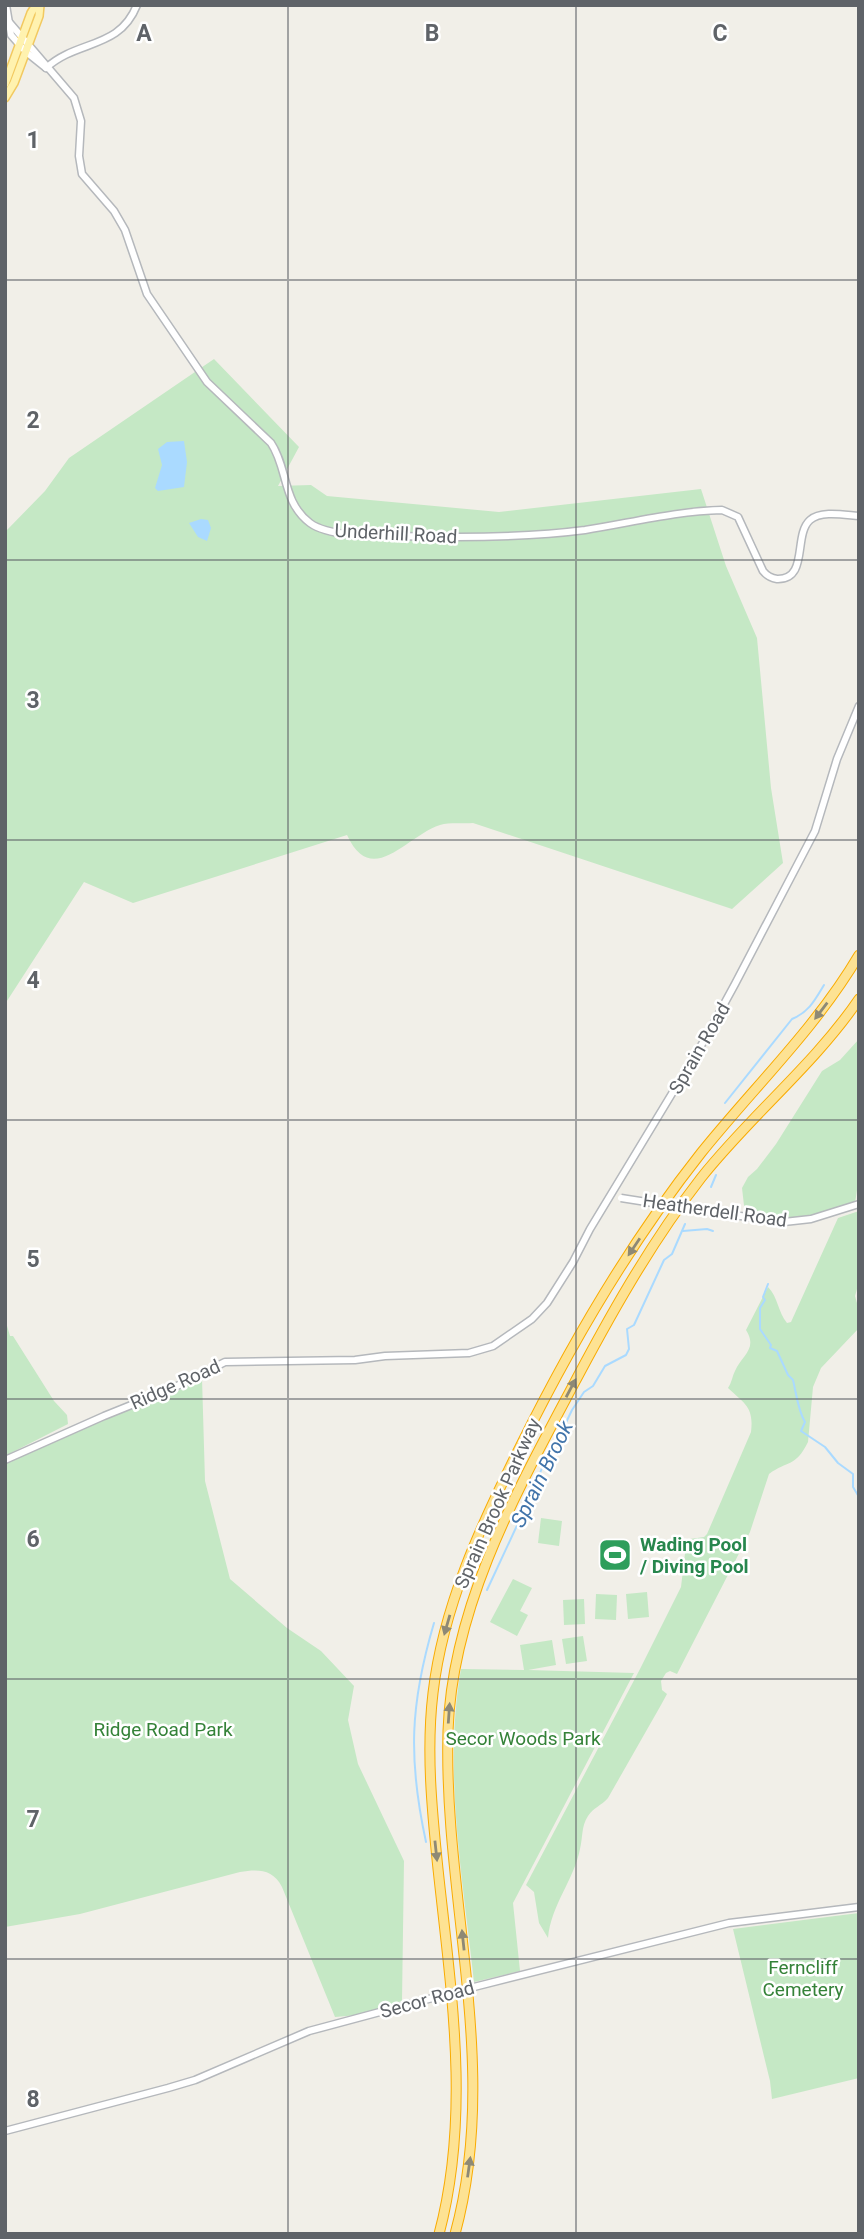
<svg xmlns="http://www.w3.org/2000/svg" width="864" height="2239" viewBox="0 0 864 2239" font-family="Roboto,sans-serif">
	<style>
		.green { fill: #c5e8c5 }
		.water { fill: #aadaff }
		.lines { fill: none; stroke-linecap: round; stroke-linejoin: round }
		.stream { stroke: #aadaff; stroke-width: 2 }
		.minor-casing { stroke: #b5b8bc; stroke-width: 9 }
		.major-casing { stroke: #f2c960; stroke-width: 10 }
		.highway-casing { stroke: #f9ab00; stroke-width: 11 }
		.minor { stroke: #fff; stroke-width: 6 }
		.major { stroke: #fff2af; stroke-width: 7 }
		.highway { stroke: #fde293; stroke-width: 9 }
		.minor-bridge-casing { stroke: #b5b8bc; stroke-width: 9; stroke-linecap: butt }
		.minor-bridge { stroke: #fff; stroke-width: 6 }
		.oneway { fill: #8e8975 }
		.grid { fill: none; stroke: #5f6368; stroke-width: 2; stroke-opacity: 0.55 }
		.labels { text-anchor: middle; stroke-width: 5; stroke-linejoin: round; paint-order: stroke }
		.street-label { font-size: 19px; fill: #5f6368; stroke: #fff }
		.leisure-label { font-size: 19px; font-weight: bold; fill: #27864d; stroke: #fff; text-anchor: start }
		.park-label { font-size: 19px; fill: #348238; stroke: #fff }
		.water-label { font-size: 21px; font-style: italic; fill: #4174aa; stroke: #fff }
		.grid-label { font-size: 23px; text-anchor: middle; font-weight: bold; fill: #5f6368; stroke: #fff; stroke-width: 5; stroke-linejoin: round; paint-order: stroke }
	</style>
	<rect width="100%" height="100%" fill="#f1efe8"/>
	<!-- green -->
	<g class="green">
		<path d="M214 359 299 447 278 486 311 485 327 496 499 512 701 489 726 566 757 638 771 788 783 863 732 909 473 823C463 824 450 822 440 825 406 836 372 889 347 835L133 903 84 882 5 1004 7 530 45 491 69 458Z"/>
		<path d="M859 1039V1177L855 1203 804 1218 785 1219 745 1214 742 1188 748 1177 757 1169 776 1144 822 1071 840 1060Z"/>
		<path d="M859 1211V1282L855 1296 859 1310V1328L821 1368 813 1387 808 1442C795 1468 788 1460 769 1474L750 1532 677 1674 670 1671 666 1673 661 1681 662 1690 667 1694 661 1705 608 1798C601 1806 594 1807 588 1816 581 1827 583 1837 580 1849 574 1880 551 1905 548 1938L539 1923 534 1892 526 1885 640 1669 681 1587 686 1545 690 1539 704 1537 707 1534 751 1432C754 1407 745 1404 728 1388 732 1382 732 1377 735 1371 742 1355 758 1349 746 1330L768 1287C778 1297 778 1312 787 1323L791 1322 838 1218Z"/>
		<path d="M5 1319 10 1336H13L54 1401 67 1415 68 1424 5 1456Z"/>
		<path d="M202 1378 205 1481 230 1579 287 1628 321 1651 354 1686 348 1720 358 1764 404 1861 402 2001 358 2015 335 2017 282 1887C273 1869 258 1869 240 1872L80 1914 5 1927V1462L121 1412 170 1395Z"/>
		<path d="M541 1518 562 1521 559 1546 538 1543Z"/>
		<path d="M513 1579 532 1588 520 1611 528 1615 517 1636 490 1622Z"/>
		<path d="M647 1592 649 1617 628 1619 626 1594Z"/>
		<path d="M596 1594 617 1595 616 1620 595 1619Z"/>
		<path d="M584 1599 585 1624 564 1625 563 1600Z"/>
		<path d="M583 1636 587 1661 566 1664 562 1639Z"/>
		<path d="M552 1640 556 1665 528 1670 634 1673 513 1903 520 1971 474 1982C463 1879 443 1772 461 1669L524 1670 520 1645Z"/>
		<path d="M859 1913V2078L772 2099 770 2081 733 1929Z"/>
	</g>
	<!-- water -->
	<g class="water">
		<path d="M184 441 187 462 184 487 158 491 155 488 162 465 158 449 167 442Z"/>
		<path d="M201 519 208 520 211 528 207 541 198 537 189 523Z"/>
		<path d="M614 1539H625V1571H614V1559H605V1551L614 1550Z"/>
	</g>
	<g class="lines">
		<!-- stream -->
		<g class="stream">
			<path d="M725 1103 792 1019C809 1012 815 1000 824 985"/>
			<path d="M711 1187 716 1175"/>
			<path d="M683 1231 707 1229 713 1231"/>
			<path d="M768 1284 763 1297 765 1300 760 1308V1329L771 1345 770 1348 777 1351 788 1375 793 1380C796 1392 798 1411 805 1422L801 1431 825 1447 838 1463 853 1474V1487L859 1497"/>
			<path d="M487 1590 533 1491 542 1468 553 1451 556 1436 561 1433 572 1410 584 1392 593 1386 605 1366 626 1355 629 1349 627 1329 634 1325 664 1260 672 1254 685 1224"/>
			<path d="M426 1842C408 1759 410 1704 434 1623"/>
		</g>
		<defs>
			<g id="minor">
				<path d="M6 5 11 35 26 52 46 68"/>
				<path d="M9 22 74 98 81 121 79 156 82 174 114 211 125 230 147 294 207 382 271 443C288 468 282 502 310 523 329 537 375 536 398 536 461 538 523 538 585 530 630 523 676 511 722 510L738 517 763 571C767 576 771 578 777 579 809 580 793 535 810 520 821 510 845 515 859 516"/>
				<path d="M46 68C78 39 119 50 137 5"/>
				<path d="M704 1211 784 1222 811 1219 859 1204"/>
				<path d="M5 1460 104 1416 171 1389 225 1362 355 1360 385 1356 469 1353 493 1346 532 1319 547 1303 573 1262 590 1229 705 1039 735 984 815 831 837 759 859 706"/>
				<path d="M474 1987 729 1923 859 1907"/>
				<path d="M5 2131 168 2088 195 2080 309 2031 406 2005"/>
			</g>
			<g id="major">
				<path d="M5 84 31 13 36 5"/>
				<path d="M5 98 14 83 39 16 40 5"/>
			</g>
			<g id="highway">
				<path d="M439 2234C471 2114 451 1990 438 1869 432 1811 426 1751 433 1693 443 1606 481 1525 520 1447 571 1344 629 1244 701 1153 754 1087 816 1028 859 955"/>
				<path d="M455 2234C501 2066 443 1900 448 1731 452 1610 513 1498 569 1393 608 1319 649 1245 701 1178 750 1116 814 1065 859 999"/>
			</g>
		</defs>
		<!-- minor casing -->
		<use href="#minor" class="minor-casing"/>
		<!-- major casing -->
		<use href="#major" class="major-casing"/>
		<!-- highway casing -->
		<use href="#highway" class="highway-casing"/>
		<!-- minor -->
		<use href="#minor" class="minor"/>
		<!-- major -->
		<use href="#major" class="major"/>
		<!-- highway -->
		<use href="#highway" class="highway"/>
		<defs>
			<g id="minor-bridge">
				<path d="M621 1198 704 1211"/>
				<path d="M406 2005 474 1987"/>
			</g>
		</defs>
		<!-- minor-bridge casing -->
		<use href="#minor-bridge" class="minor-bridge-casing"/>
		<!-- minor-bridge -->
		<use href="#minor-bridge" class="minor-bridge"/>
	</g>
	<!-- one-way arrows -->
	<defs><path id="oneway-solid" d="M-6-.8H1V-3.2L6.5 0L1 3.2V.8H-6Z" transform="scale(1.75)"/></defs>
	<g class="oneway">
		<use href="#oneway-solid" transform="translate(821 1011) rotate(127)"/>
		<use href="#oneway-solid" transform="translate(634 1247) rotate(124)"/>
		<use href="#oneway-solid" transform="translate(571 1388) rotate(-62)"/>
		<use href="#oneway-solid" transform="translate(447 1625) rotate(106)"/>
		<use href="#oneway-solid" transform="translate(449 1713) rotate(-86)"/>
		<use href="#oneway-solid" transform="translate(436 1851) rotate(84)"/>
		<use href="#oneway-solid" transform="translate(463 1940) rotate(-96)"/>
		<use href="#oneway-solid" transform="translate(469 2167) rotate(-82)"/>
	</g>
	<!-- grid -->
	<path class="grid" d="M288 5V2234M576 5V2234M5 280H859M5 560H859M5 840H859M5 1120H859M5 1399H859M5 1679H859M5 1959H859"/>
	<!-- icons -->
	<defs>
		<symbol id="stadium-square" viewBox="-11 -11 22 22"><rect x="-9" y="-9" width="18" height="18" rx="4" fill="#2e9e5b" stroke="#fff"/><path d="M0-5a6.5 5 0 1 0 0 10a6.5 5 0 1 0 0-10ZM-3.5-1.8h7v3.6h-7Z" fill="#fff"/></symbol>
	</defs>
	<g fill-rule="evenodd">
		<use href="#stadium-square" x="596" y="1536" width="38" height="38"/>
	</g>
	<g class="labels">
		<!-- street labels -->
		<g class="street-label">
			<text transform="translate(396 533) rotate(3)" y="7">Underhill Road</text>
			<text transform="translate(699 1048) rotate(-60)" y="7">Sprain Road</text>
			<text transform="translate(715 1210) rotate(8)" y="7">Heatherdell Road</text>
			<text transform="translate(175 1384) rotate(-24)" y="7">Ridge Road</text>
			<text transform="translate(497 1503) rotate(-66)" y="7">Sprain Brook Parkway</text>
			<text transform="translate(427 1999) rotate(-15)" y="7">Secor Road</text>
		</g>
		<!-- leisure labels -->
		<g class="leisure-label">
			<text x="640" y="1551">Wading Pool<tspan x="640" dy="22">/ Diving Pool</tspan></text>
		</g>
		<!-- park labels -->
		<g class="park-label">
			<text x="163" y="1736">Ridge Road Park</text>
			<text x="523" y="1745">Secor Woods Park</text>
			<text x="803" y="1974">Ferncliff<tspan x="803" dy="22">Cemetery</tspan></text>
		</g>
		<!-- water labels -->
		<g class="water-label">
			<text transform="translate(542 1474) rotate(-64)" y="7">Sprain Brook</text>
		</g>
	</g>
	<g class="grid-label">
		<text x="144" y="41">A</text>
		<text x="432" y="41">B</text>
		<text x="720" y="41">C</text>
		<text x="33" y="148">1</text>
		<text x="33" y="428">2</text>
		<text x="33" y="708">3</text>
		<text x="33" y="988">4</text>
		<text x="33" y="1267">5</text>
		<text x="33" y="1547">6</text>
		<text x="33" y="1827">7</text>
		<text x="33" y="2107">8</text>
	</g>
	<!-- border -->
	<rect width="864" height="2239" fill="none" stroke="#5f6368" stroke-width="14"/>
</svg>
